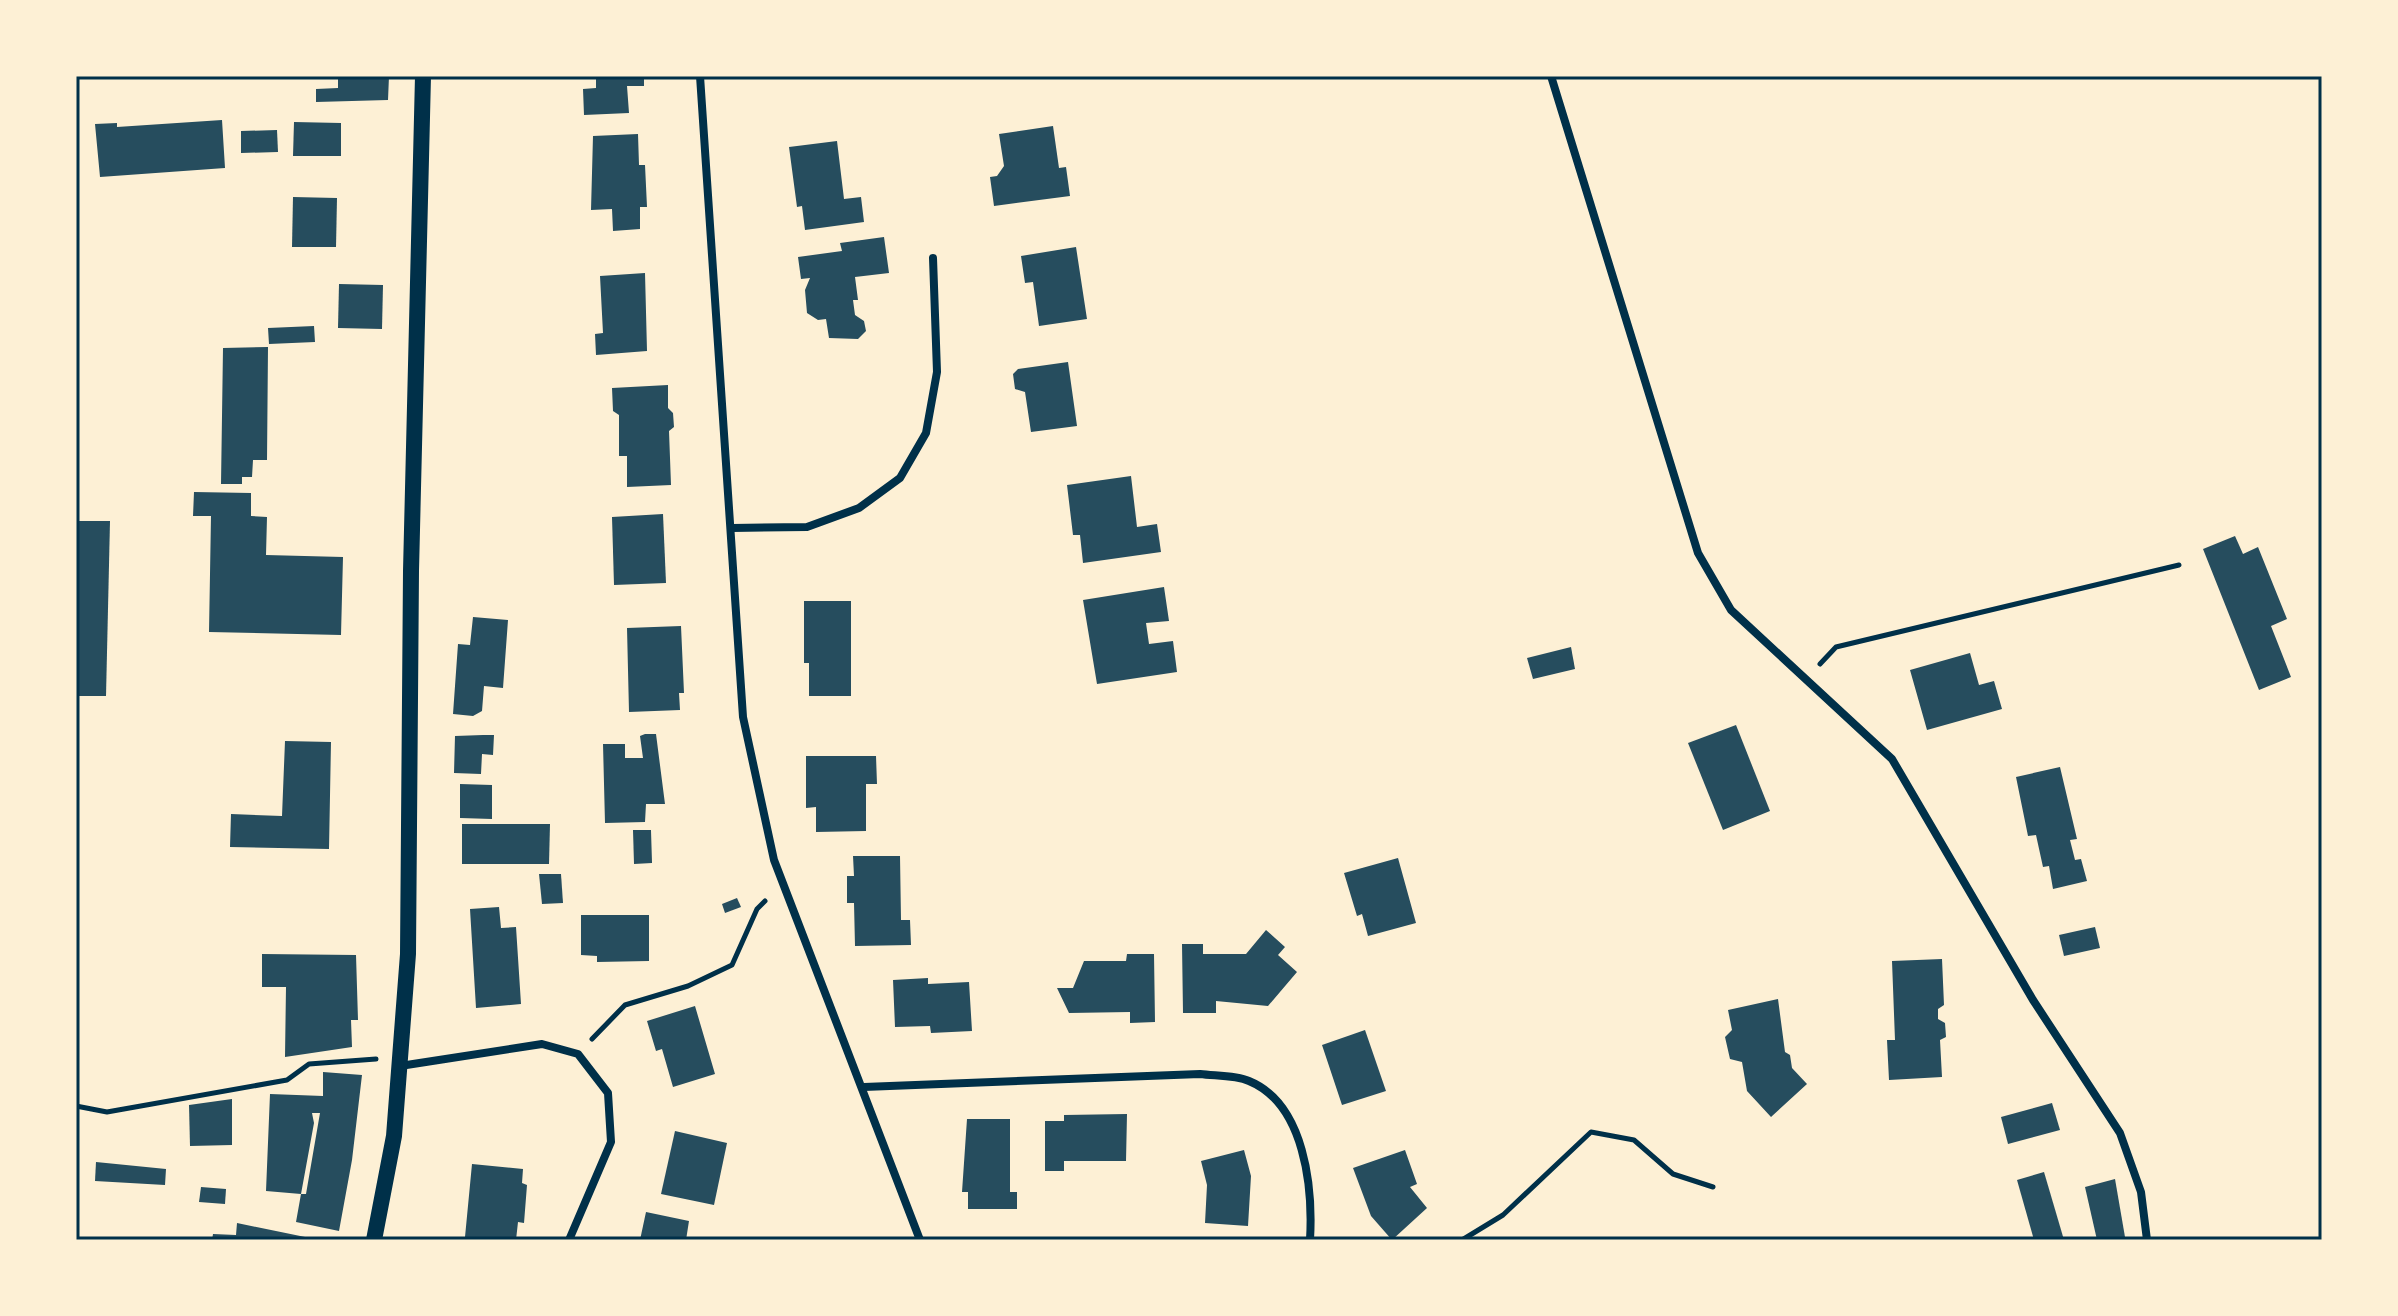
<svg xmlns="http://www.w3.org/2000/svg" width="2398" height="1316" viewBox="0 0 2398 1316" font-family="'Alegreya Sans',sans-serif">
	<style>
		.building { fill: #264d5e }
		.lines { fill: none; stroke-linecap: round; stroke-linejoin: round }
		.path { stroke: #003049; stroke-width: 5 }
		.minor { stroke: #003049; stroke-width: 8 }
		.secondary { stroke: #003049; stroke-width: 16 }
		.neatline { fill: none; stroke: #003049; stroke-width: 3 }
	</style>
	<rect width="100%" height="100%" fill="#fdf0d5"/>
	<!-- building -->
	<g class="building">
		<path d="M338 76H389L388 100 316 102V89L338 88Z"/>
		<path d="M596 76H644V86H627L629 113 584 115 583 89 596 88Z"/>
		<path d="M222 120 225 168 100 177 95 124 117 123V127Z"/>
		<path d="M294 122 341 123V156H293Z"/>
		<path d="M1053 126 1059 168 1066 167 1070 196 994 206 990 177 997 176 1004 166 999 134Z"/>
		<path d="M277 130 278 152 241 153V131Z"/>
		<path d="M638 134 639 165H645L647 207H640V229L613 231 612 209 591 210 593 136Z"/>
		<path d="M837 141 844 199 861 197 864 222 805 230 802 206 797 207 789 147Z"/>
		<path d="M293 197 337 198 336 247H292Z"/>
		<path d="M884 237 889 273 855 277 858 300H853L855 315 864 321 866 331 858 339 829 338 826 319 818 320 807 313 805 290 810 278 801 279 798 257 842 251 840 243Z"/>
		<path d="M1076 247 1087 319 1039 326 1033 282 1025 283 1021 256Z"/>
		<path d="M645 273 647 351 596 355 595 334 603 333 600 276Z"/>
		<path d="M339 284 383 285 382 329 338 328Z"/>
		<path d="M314 326 315 342 269 344 268 328Z"/>
		<path d="M268 347 267 460H253L252 477H242V484H221L223 348Z"/>
		<path d="M1068 362 1077 426 1031 432 1025 392 1015 389 1013 374 1018 369Z"/>
		<path d="M668 385V408L673 413 674 427 669 431 671 485 627 487V456H619V415L613 411 612 388Z"/>
		<path d="M1131 476 1137 527 1157 524 1161 552 1083 563 1080 535H1073L1067 485Z"/>
		<path d="M194 492 251 493V516L267 517 266 555 343 557 341 635 209 632 211 516H193Z"/>
		<path d="M663 514 666 583 614 585 612 517Z"/>
		<path d="M76 521H110L106 696H76Z"/>
		<path d="M2235 536 2243 554 2258 547 2287 619 2271 626 2291 677 2259 690 2203 549Z"/>
		<path d="M1164 587 1169 621 1146 623 1149 644 1173 641 1177 672 1097 684 1083 600Z"/>
		<path d="M804 601H851V696H809V663H804Z"/>
		<path d="M473 617 508 620 503 688 484 686 482 711 473 716 453 714 458 644 470 645Z"/>
		<path d="M681 626 684 693H679L680 710 629 712 627 628Z"/>
		<path d="M1571 647 1575 669 1533 679 1527 658Z"/>
		<path d="M1970 653 1979 685 1994 681 2002 709 1927 730 1910 670Z"/>
		<path d="M1736 725 1770 811 1723 830 1688 743Z"/>
		<path d="M645 734H656L665 804H646L645 822 605 823 603 744H625V758H643L640 736Z"/>
		<path d="M483 735H494L493 755 482 754 481 774 454 773 455 736Z"/>
		<path d="M285 741 331 742 329 849 230 847 231 814 282 816Z"/>
		<path d="M806 756H876L877 784H866V831L816 832V807L806 808Z"/>
		<path d="M2060 767 2077 839 2070 840 2075 860 2081 859 2087 881 2053 889 2049 866 2043 867 2036 835 2028 836 2016 777Z"/>
		<path d="M460 784 492 785V819L460 818Z"/>
		<path d="M462 824H550L549 864H462Z"/>
		<path d="M633 830H651L652 863 634 864Z"/>
		<path d="M853 856H900L901 920H910L911 945 855 946 854 903H847V876H854Z"/>
		<path d="M1398 858 1416 923 1368 936 1362 914 1357 916 1344 873Z"/>
		<path d="M539 874H561L563 903 542 904Z"/>
		<path d="M737 898 741 907 725 913 722 904Z"/>
		<path d="M499 907 501 928 516 927 521 1004 476 1008 470 909Z"/>
		<path d="M581 915H649V961L597 962V956L581 955Z"/>
		<path d="M2095 927 2100 948 2064 956 2059 935Z"/>
		<path d="M1266 930 1285 947 1278 955 1297 972 1268 1006 1216 1001V1013H1183L1182 944H1203V954H1246Z"/>
		<path d="M262 954 356 955 358 1020H351L352 1047 285 1057 286 987H262Z"/>
		<path d="M1127 954H1154L1155 1022 1130 1023V1012L1069 1013 1057 988H1073L1084 961H1126Z"/>
		<path d="M1942 959 1944 1005 1938 1009V1019L1945 1023 1946 1037 1940 1040 1942 1077 1889 1080 1887 1040H1895L1892 961Z"/>
		<path d="M928 978V984L969 982 972 1031 931 1033 930 1026 895 1027 893 980Z"/>
		<path d="M1778 999 1785 1052 1790 1055 1792 1068 1807 1084 1771 1117 1747 1091 1742 1062 1730 1059 1725 1037 1732 1030 1728 1010Z"/>
		<path d="M695 1006 715 1074 673 1087 662 1049 656 1051 647 1021Z"/>
		<path d="M1365 1030 1386 1091 1342 1105 1322 1045Z"/>
		<path d="M323 1072 362 1075 352 1160 339 1231 296 1222 301 1194H306L320 1113H312L314 1123 301 1194 266 1191 270 1094 323 1096Z"/>
		<path d="M232 1099V1145L190 1146 189 1105Z"/>
		<path d="M2052 1103 2060 1130 2008 1144 2001 1117Z"/>
		<path d="M1127 1114 1126 1161H1064V1171H1045V1121H1064V1115Z"/>
		<path d="M967 1119H1010V1192H1017V1209H968V1192H962Z"/>
		<path d="M675 1131 727 1143 714 1205 661 1194Z"/>
		<path d="M1244 1150 1251 1176 1248 1226 1205 1223 1207 1185 1201 1161Z"/>
		<path d="M1405 1150 1417 1184 1410 1187 1427 1208 1392 1240 1371 1216 1353 1168Z"/>
		<path d="M96 1162 166 1169 165 1185 95 1181Z"/>
		<path d="M472 1164 523 1169 522 1183 527 1185 524 1223 518 1222 516 1240 465 1237Z"/>
		<path d="M2044 1172 2064 1240H2034L2017 1180Z"/>
		<path d="M2115 1179 2125 1237 2097 1240 2085 1187Z"/>
		<path d="M201 1187 226 1189 225 1204 199 1202Z"/>
		<path d="M646 1212 689 1221 686 1240H640Z"/>
		<path d="M237 1223 310 1238V1240H212L213 1234 236 1235Z"/>
	</g>
	<g class="lines">
		<!-- path -->
		<g class="path">
			<path d="M1820 664 1836 647 2179 565"/>
			<path d="M592 1039 625 1005 688 986 732 965 757 909 765 901"/>
			<path d="M76 1106 107 1112 287 1080 309 1064 376 1059"/>
			<path d="M1462 1240 1503 1215 1591 1132 1634 1140 1673 1174 1713 1187"/>
		</g>
		<!-- minor -->
		<g class="minor">
			<path d="M700 76 743 717 774 860 920 1240"/>
			<path d="M1551 76 1698 553 1731 610 1892 759 2033 1000 2120 1133 2141 1192 2147 1240"/>
			<path d="M732 528 807 527 859 508 900 478 926 433 937 372 933 258"/>
			<path d="M400 1066 542 1044 578 1054 608 1093 611 1142 569 1240"/>
			<path d="M864 1087 1200 1074C1215 1076 1235 1075 1249 1081 1305 1104 1313 1188 1310 1240"/>
		</g>
		<!-- secondary -->
		<path class="secondary" d="M374 1240 394 1136 408 954 411 571 423 76"/>
	</g>
	<!-- border -->
	<rect width="2398" height="1316" fill="none" stroke="#fdf0d5" stroke-width="156"/>
	<rect x="78" y="78" width="2242" height="1160" class="neatline"/>
</svg>
